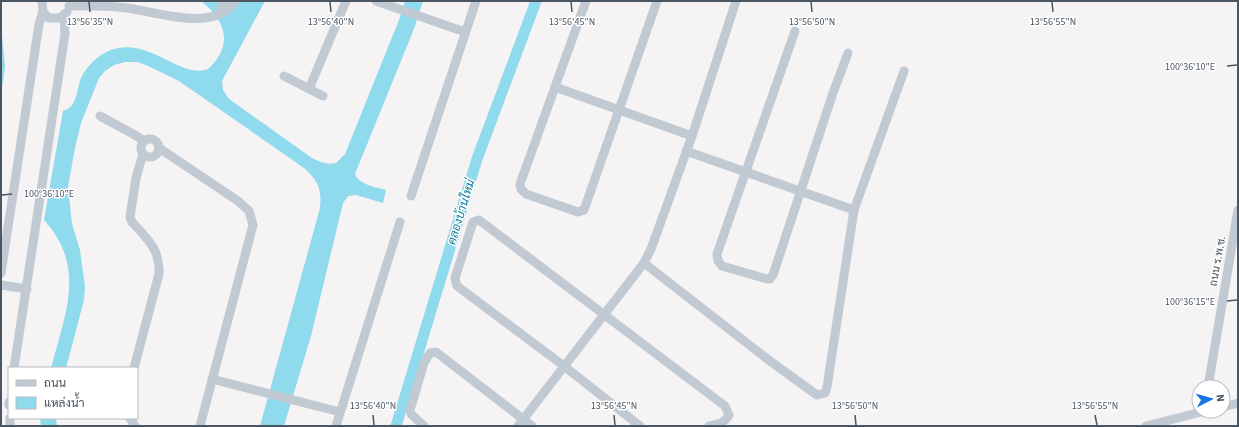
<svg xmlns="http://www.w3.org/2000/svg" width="1239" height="427" viewBox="0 0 1239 427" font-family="'Source Sans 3',Sarabun,sans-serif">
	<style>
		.water { fill: #90daee }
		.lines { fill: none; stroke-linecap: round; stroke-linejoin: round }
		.canal { stroke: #90daee; stroke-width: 11 }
		.street { stroke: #c1cad2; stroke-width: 9 }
		.ticks { fill: none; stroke: #4a5661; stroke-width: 1.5 }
		.labels { text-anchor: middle; stroke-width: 3; stroke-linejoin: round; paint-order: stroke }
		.street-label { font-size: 11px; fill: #4a5661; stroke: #fff }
		.water-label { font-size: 12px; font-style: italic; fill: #0c7c9b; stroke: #fff }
		.ticks-label { font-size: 10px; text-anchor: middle; fill: #4a5661; stroke: #fff; stroke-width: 3; stroke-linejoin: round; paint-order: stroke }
	</style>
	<rect width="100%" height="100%" fill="#f5f3f3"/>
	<!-- water -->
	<g class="water">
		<path d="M201 1H265L222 81 223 90 229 99 312 158C321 162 326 165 336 163L345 154 399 20 405 1H423L414 29 355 174C359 185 376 187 386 190L383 203 356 195 348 196 343 203 311 336 284 426H260L320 208C322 190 318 180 304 168L179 81 148 66 138 62H125L114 65 105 71 99 78 81 123 75 148 68 187 72 224 80 250 85 287 84 300 66 368H51C65 314 87 267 44 220L63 111C78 107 76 90 81 78 88 64 102 51 118 48 153 41 182 79 208 69 234 45 226 21 201 1Z"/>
		<path d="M1 24 5 67 1 95Z"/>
		<path d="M40 418H56L57 426H41Z"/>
	</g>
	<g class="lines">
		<!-- canal -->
		<path class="canal" d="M396 426 477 159 536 1"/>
		<!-- street -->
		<g class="street">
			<path d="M42 1 43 12 49 18H60L67 12"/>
			<path d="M376 1 465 32"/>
			<path d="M586 1 520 184 521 189 526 194 578 212 584 210 657 1"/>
			<path d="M69 6C88 6 108 5 127 8 158 12 215 33 235 1"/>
			<path d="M219 14 223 1"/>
			<path d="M795 31 717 254 718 261 722 266 767 279H770L773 275 833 93 848 53"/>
			<path d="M284 76 323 96"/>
			<path d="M555 87 692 136"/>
			<path d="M309 89 346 1"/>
			<path d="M100 116 135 135 144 141"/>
			<circle cx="150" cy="148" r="9"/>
			<path d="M159 148 238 201 249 211 253 225 200 426"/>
			<path d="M686 151 854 210"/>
			<path d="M411 196 476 1"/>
			<path d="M644 263 770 361 817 395 825 393 827 387 854 210 904 71"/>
			<path d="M1 273 39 24 43 12"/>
			<path d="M1 285 27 289"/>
			<path d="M14 368 65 34 64 16"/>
			<path d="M134 368 159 274C160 249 148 240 132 222L130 217 136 178 143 154"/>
			<path d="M212 379 340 412"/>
			<path d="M1208 387 1238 210"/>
			<path d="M9 402V405"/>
			<path d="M1223 407 1238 403"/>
			<path d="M10 418V426"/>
			<path d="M130 418 135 426"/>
			<path d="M336 426 400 222"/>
			<path d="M424 426 411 414 410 410 424 363 430 353 436 352 532 426"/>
			<path d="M518 426 644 263 651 249 692 136 736 1"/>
			<path d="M640 426 564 366 457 286 455 278 473 222 479 220 725 406 729 415C725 423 718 424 709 426"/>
			<path d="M1146 426 1205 411"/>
		</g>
	</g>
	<!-- ticks -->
	<path class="ticks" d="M89 2 90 12M330 2 331 12M571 2 572 12M811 2 812 12M1052 2 1053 12M1227 66 1237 65M2 195 12 194M1227 301 1237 300M373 415 374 425M614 415 615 425M855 415 856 425M1095 415 1097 425"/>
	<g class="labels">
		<!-- street labels -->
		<g class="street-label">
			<text transform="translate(1217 261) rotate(-80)" y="4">ถนน ร.พ.ช.</text>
		</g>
		<!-- water labels -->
		<g class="water-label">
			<text transform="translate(461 212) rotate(-73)" y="4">คลองบ้านใหม่</text>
		</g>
	</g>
	<g class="ticks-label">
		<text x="90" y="25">13°56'35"N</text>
		<text x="331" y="25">13°56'40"N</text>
		<text x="572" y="25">13°56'45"N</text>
		<text x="812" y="25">13°56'50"N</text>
		<text x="1053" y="25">13°56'55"N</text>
		<text x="1190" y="70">100°36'10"E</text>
		<text x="49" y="197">100°36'10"E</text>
		<text x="1190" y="305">100°36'15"E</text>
		<text x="373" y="409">13°56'40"N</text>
		<text x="614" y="409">13°56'45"N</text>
		<text x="855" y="409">13°56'50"N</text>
		<text x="1095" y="409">13°56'55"N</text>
	</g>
	<!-- border -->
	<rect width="1239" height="427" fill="none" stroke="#4a5661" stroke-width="4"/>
	<!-- legend -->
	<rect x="8" y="367" width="130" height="52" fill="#ffffff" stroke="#b7bbc0"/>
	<rect x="16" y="380" width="20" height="6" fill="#c1cad2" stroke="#b7bbc0"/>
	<text x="44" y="387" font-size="12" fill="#4a5661">ถนน</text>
	<rect x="16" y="397" width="20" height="12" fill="#90daee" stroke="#b7bbc0"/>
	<text x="44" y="407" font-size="12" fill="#4a5661">แหล่งน้ำ</text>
	<!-- north arrow -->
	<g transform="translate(1211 399) rotate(84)"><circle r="19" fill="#ffffff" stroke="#b7bbc0"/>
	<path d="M0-3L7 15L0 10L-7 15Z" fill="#1a73e8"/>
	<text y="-6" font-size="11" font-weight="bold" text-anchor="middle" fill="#4a5661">N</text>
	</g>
</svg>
